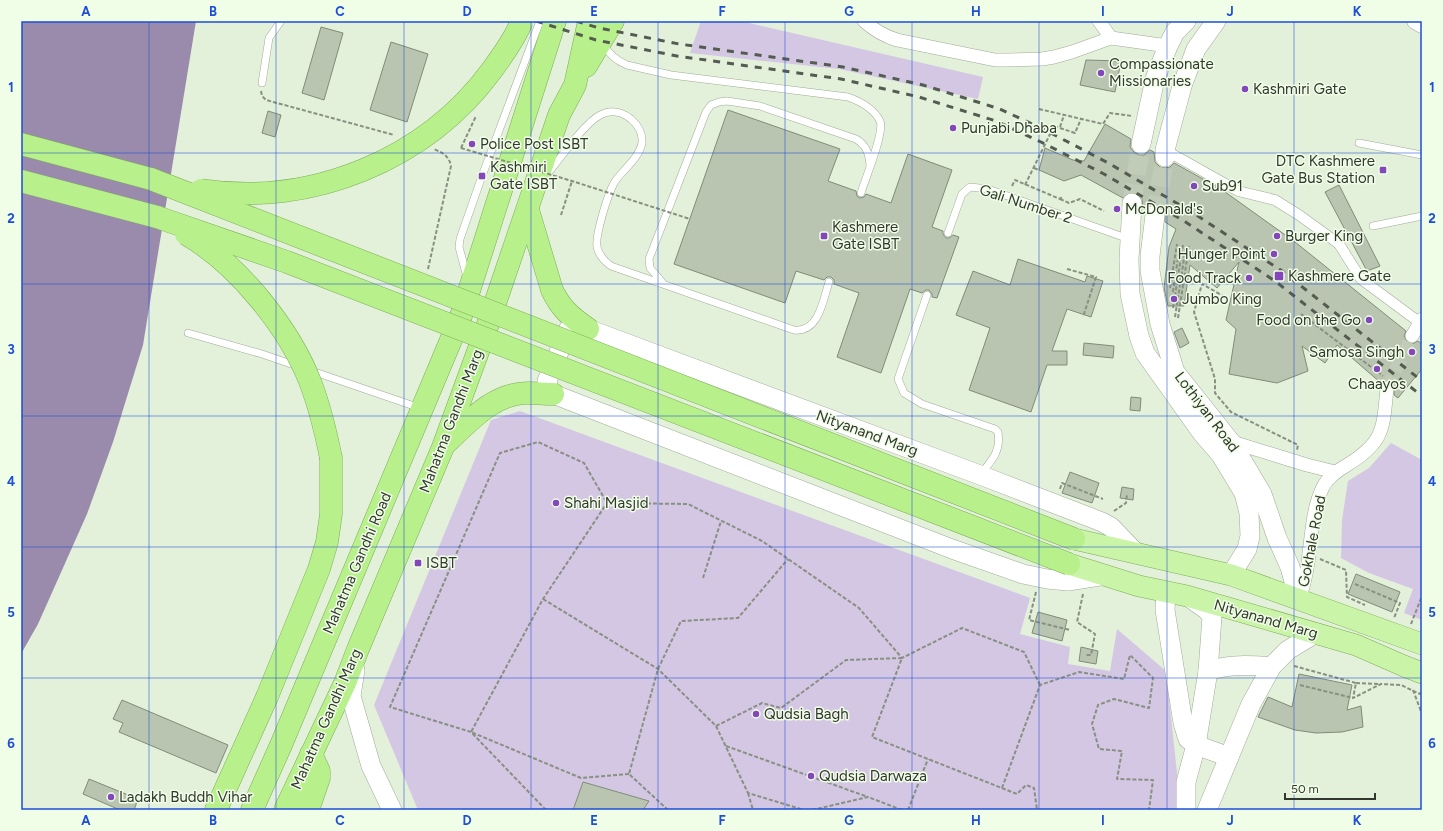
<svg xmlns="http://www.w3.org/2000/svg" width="1443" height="831" viewBox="0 0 1443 831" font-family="Figtree,sans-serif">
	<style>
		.green { fill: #d4c7e4 }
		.water { fill: #9a8aac }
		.building { fill: #b9c5b1; stroke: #808c78 }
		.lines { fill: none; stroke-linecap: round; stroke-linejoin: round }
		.minor-tunnel { stroke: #c0cbb8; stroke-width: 13; stroke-dasharray: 13 6; stroke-linecap: butt }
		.secondary-tunnel { stroke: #c0cbb8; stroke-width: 19; stroke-dasharray: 19 10; stroke-linecap: butt }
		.service-casing { stroke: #9fab97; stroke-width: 8 }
		.pedestrian-casing { stroke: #9fab97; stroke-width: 11 }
		.minor-casing { stroke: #9fab97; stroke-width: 14 }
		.tertiary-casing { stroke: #9fab97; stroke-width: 17 }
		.secondary-casing { stroke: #9fab97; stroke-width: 20 }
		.primary-casing { stroke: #7ead58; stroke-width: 22 }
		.trunk-casing { stroke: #7ead58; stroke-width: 23 }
		.path { stroke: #889082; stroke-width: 2; stroke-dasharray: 4 2; stroke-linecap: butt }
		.service { stroke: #fff; stroke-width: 7 }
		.pedestrian { stroke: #fff; stroke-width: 10 }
		.minor { stroke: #fff; stroke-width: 13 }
		.tertiary { stroke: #fff; stroke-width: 16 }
		.secondary { stroke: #fff; stroke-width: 19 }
		.primary { stroke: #caf4a8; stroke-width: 21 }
		.trunk { stroke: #b8f08b; stroke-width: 22 }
		.rail { stroke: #545b50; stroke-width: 3; stroke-dasharray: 7 7; stroke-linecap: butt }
		.trunk-bridge-casing { stroke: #7ead58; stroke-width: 23; stroke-linecap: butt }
		.path-bridge { stroke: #889082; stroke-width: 2; stroke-dasharray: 4 2; stroke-linecap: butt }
		.trunk-bridge { stroke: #b8f08b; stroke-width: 22 }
		.grid { fill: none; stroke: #1d4ed8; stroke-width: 1; stroke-opacity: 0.55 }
		.poi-dot { fill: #8446bb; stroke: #f0fde7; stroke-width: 1.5 }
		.labels { text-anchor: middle; stroke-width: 3; stroke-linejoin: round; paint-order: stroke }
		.poi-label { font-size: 15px; fill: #32372f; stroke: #f0fde7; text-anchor: start }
		.street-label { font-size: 15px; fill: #32372f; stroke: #f0fde7 }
		.neatline { fill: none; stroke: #1d4ed8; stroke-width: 1.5 }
		.grid-label { font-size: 13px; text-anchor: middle; font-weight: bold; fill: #1d4ed8 }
	</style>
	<rect width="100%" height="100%" fill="#e3f0da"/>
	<!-- green -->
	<g class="green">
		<path d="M701 21H740L983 77 978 99 839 69 690 53Z"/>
		<path d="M520 411 1030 598 1020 634 1070 647 1068 664 1110 671 1117 629 1166 671 1181 810H418L374 705 491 420Z"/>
		<path d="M1391 443 1422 460V620L1404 613 1413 589 1369 573 1341 558 1342 520 1348 481 1369 468Z"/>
	</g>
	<!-- water -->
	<path class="water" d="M21 21H196L143 345 113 442 87 514 38 624 21 654Z"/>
	<!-- building -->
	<g class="building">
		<path d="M321 27 343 33 324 100 302 93Z"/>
		<path d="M391 42 428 54 407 122 370 110Z"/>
		<path d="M1086 60 1121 61 1115 92 1080 85Z"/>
		<path d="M728 110 840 149 828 181 856 191 857 196 860 198 864 197 866 194 891 203 908 154 952 170 932 227 943 231V234L946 238H949L953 235 959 237 937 298 932 297V294L929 290H926L922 293 910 289 881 373 837 357 859 293 834 284V280L831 277H827L824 280 796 271 785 303 674 264Z"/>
		<path d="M268 111 281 115 275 137 262 133Z"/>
		<path d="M1105 124 1131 139 1130 147 1134 152 1139 155H1144L1150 150 1154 152 1155 162 1160 167 1165 168 1170 167 1174 163 1221 189 1295 242 1406 331 1404 336 1408 343 1412 344 1418 341 1422 344V369L1398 398 1394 395V385L1392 382 1387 380 1381 383 1337 345 1325 363 1302 346 1308 371 1277 383 1229 374 1236 329 1226 320 1239 262 1217 288 1190 265 1184 306H1168L1164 288 1169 247 1176 229 1165 222V211L1162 206 1157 204 1151 205 1145 210 1143 209 1142 198 1138 194 1133 192 1127 193 1123 198 1081 175 1064 181 1039 170 1045 148 1073 160 1084 161Z"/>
		<path d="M1339 185 1380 266 1367 271 1325 192Z"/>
		<path d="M1018 259 1085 282 1087 276 1103 281 1091 317 1067 309 1052 351H1067V365H1047L1031 412 969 390 990 328 956 315 973 271 1010 285Z"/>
		<path d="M1182 328 1189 343 1180 348 1174 332Z"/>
		<path d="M1084 343 1114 346 1113 358 1083 355Z"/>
		<path d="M1131 397 1141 398 1140 411 1130 410Z"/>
		<path d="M1070 472 1099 483 1092 503 1062 493Z"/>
		<path d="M1122 487 1134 489 1133 500 1120 498Z"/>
		<path d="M1356 574 1400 592 1392 612 1348 594Z"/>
		<path d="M1038 612 1067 620 1062 641 1032 633Z"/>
		<path d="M1081 647 1098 651 1096 664 1079 661Z"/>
		<path d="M1299 674 1352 685 1347 710 1361 706 1363 727 1342 732 1316 733 1295 730 1258 717 1268 697 1292 707Z"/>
		<path d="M122 700 228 745 216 773 119 732 123 723 113 719Z"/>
		<path d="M89 779 138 799 134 810H120L83 794Z"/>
		<path d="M583 782 649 801 643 810H573Z"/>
	</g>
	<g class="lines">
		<!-- minor-tunnel -->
		<path class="minor-tunnel" d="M1387 388 1412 336"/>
		<!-- secondary-tunnel -->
		<g class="secondary-tunnel">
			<path d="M1132 203 1141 144"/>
			<path d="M1155 215 1165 157"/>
		</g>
		<defs>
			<g id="service">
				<path d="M604 45C609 54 617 61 627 65L671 75 848 97C859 101 874 109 880 121 885 132 865 179 861 193"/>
				<path d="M262 83 269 38 281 21"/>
				<path d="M1359 143 1422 155"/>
				<path d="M548 173C557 162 565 151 574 140 589 122 607 100 631 119 638 125 643 134 642 143 639 159 622 170 614 183 608 194 595 235 597 247 599 256 604 261 611 266L794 330C819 333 823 300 829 282"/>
				<path d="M1373 226 1422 216"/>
				<path d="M948 233 962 194 970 187 988 189 1129 239"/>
				<path d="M467 277 459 247 460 239 482 176 540 21"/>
				<path d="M662 282 650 268 649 259 706 112 711 105 719 102 727 101 760 106 856 139C866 145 869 153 870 165"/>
				<path d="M927 295 898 379 904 393 922 404 995 429 998 432C1001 452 992 460 980 475"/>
				<path d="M188 333 262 354 297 366"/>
				<path d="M309 370 420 408"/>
			</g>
			<path id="pedestrian" d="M1165 150 1238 191 1275 200 1299 215 1339 244 1361 279 1419 322"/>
			<g id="minor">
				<path d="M864 21C874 30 884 36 897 40L995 60H1007L1042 59 1054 57 1072 52 1111 38 1168 46"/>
				<path d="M1099 21 1111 38"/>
				<path d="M1412 336 1422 319"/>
				<path d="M1229 441 1307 465 1335 472"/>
				<path d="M1300 598C1304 584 1308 569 1309 553 1312 532 1313 507 1323 487 1328 477 1337 471 1347 465 1384 442 1383 430 1387 388"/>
			</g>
			<path id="tertiary" d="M1415 21 1422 25"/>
			<g id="secondary">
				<path d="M1141 144 1155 79 1168 46 1175 32 1186 21"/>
				<path d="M1165 157V150L1182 86 1196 49 1216 21"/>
				<path d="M1132 203 1129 260 1130 294 1139 336 1145 353 1202 433 1221 455 1244 493 1249 513 1250 536 1247 549 1231 575"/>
				<path d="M1155 215 1150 256V271L1160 324 1175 372 1233 445 1262 494 1277 538 1290 567 1299 600"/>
				<path d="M1106 575 1068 581 1047 579 1023 574 952 549 553 394 548 387 547 381 568 330 574 326 588 329 980 475 1102 522 1111 527 1137 554"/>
				<path d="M1166 592 1165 610 1183 723 1188 739 1196 745 1229 757"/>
				<path d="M355 670 351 696 371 766 392 810"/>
				<path d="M1208 671C1230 664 1249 665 1271 667"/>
				<path d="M1186 810V782L1196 745 1208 671 1212 617 1207 610 1190 598"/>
				<path d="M1207 810 1251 704 1272 666 1288 650 1316 633"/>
			</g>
			<g id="primary">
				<path d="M1074 539 1231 575 1422 644"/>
				<path d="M1069 564 1139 586 1187 596 1356 645 1404 666 1422 673"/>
			</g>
			<g id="trunk">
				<path d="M586 66 613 21"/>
				<path d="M21 144 151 179"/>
				<path d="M21 181 157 217"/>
				<path d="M528 210 552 290C561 309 571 317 588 329"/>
				<path d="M445 444C469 422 493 393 528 393 536 393 544 394 553 394"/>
				<path d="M216 810 267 697 319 569 327 542 331 514V458"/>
				<path d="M252 810 281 745 461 316 555 21"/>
				<path d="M285 810 345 683 358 649 443 447 487 327 559 115 575 85 589 21"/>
				<path d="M308 810 319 778V771L311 754"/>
			</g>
		</defs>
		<!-- service casing -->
		<use href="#service" class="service-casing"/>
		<!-- pedestrian casing -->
		<use href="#pedestrian" class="pedestrian-casing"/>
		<!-- minor casing -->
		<use href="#minor" class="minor-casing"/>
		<!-- tertiary casing -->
		<use href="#tertiary" class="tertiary-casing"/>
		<!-- secondary casing -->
		<use href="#secondary" class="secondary-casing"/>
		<!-- primary casing -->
		<use href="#primary" class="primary-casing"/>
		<!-- trunk casing -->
		<use href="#trunk" class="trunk-casing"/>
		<!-- path -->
		<g class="path">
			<path d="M261 91 262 96 266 100 394 135"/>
			<path d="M1039 109 1103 124 1110 113 1132 116"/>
			<path d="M1060 127 1064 115"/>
			<path d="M461 148 476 116"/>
			<path d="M1034 168 1039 170"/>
			<path d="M1025 185 1054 126 1075 133 1081 119"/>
			<path d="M1012 186 1015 180 1060 199 1062 197"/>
			<path d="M1060 199 1069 203 1080 199 1104 211"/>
			<path d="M561 215 572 181"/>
			<path d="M428 269 451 166C449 156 443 153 434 149"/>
			<path d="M1067 269 1096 277 1083 317"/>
			<path d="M1170 288 1177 244"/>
			<path d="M1225 297 1202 284 1194 312 1215 379V393L1231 412 1298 445 1297 450"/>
			<path d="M1172 298 1180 245"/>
			<path d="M1173 308 1183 245"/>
			<path d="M1301 314 1383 376"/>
			<path d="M1175 317 1186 246"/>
			<path d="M1178 318 1189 246"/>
			<path d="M1060 489 1062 483 1103 499"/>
			<path d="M1114 511 1126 503 1127 494"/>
			<path d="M1320 559 1346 570 1347 597 1365 605"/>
			<path d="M703 578 721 521"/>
			<path d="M1355 584 1400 603 1394 618"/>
			<path d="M1036 592 1029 620 1070 630"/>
			<path d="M1083 594 1077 622 1095 634 1091 655H1086"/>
			<path d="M543 599 658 669 716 726 748 793 804 810"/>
			<path d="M1411 624 1422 596"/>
			<path d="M1294 666 1356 683 1353 698 1381 684 1401 685 1420 694 1422 690"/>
			<path d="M1356 683 1379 684"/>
			<path d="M1300 685 1353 698"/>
			<path d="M1413 690 1422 714"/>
			<path d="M716 726 762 703 781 708 846 660 902 658 872 737 1017 794 1026 785 1034 788 1037 810"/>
			<path d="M726 746 868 797"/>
			<path d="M629 774 581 778 471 732 543 599 607 503 688 504 762 541 859 608 902 658 962 628 1024 652 1040 685"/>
			<path d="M1002 788 1040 685 1079 672 1124 679 1130 655 1153 678 1149 708 1114 699 1098 705 1092 724 1099 749 1122 751 1117 779 1153 780 1149 810"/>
			<path d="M748 793 753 810"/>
			<path d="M546 810 471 732 390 707 500 453 538 442 584 463 607 503"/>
			<path d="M668 810 629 774 658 669 681 621 738 618 788 559"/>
			<path d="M812 810 868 797 902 810"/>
			<path d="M908 810 928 759"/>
		</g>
		<!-- service -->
		<use href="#service" class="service"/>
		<!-- pedestrian -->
		<use href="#pedestrian" class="pedestrian"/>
		<!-- minor -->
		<use href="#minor" class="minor"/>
		<!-- tertiary -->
		<use href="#tertiary" class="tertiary"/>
		<!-- secondary -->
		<use href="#secondary" class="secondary"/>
		<!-- primary -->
		<use href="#primary" class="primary"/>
		<!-- trunk -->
		<use href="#trunk" class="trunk"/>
		<!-- rail -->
		<g class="rail">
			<path d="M536 21 596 40 677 56 841 79 919 97 996 121 1041 142 1104 174 1184 221 1275 281 1422 396"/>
			<path d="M576 21 599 28 679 44 843 67 923 85 1000 109 1047 131 1110 164 1190 211 1282 271 1422 381"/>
		</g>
		<defs>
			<g id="trunk-bridge">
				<path d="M151 179 1074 539"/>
				<path d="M201 190C311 207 426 160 492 70 503 55 515 38 522 21"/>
				<path d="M157 217 287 262 1069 564"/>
				<path d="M186 234C238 264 290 329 311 384 320 408 326 433 331 458"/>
			</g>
		</defs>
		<!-- trunk-bridge casing -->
		<use href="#trunk-bridge" class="trunk-bridge-casing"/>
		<!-- path-bridge -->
		<path class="path-bridge" d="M461 148 572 181 690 219"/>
		<!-- trunk-bridge -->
		<use href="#trunk-bridge" class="trunk-bridge"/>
	</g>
	<!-- grid -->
	<path class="grid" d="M149 21V810M276 21V810M404 21V810M531 21V810M658 21V810M785 21V810M912 21V810M1039 21V810M1167 21V810M1294 21V810M21 153H1422M21 284H1422M21 416H1422M21 547H1422M21 678H1422"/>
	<!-- markers -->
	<g class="poi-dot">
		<circle cx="1101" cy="73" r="4"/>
		<circle cx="1245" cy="89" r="4"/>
		<circle cx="953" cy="128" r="4"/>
		<circle cx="472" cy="144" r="4"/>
		<rect x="1379" y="166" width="8" height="8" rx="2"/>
		<rect x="478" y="172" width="8" height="8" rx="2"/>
		<circle cx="1194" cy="186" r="4"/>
		<circle cx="1117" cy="209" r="4"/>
		<rect x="820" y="232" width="8" height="8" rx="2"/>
		<circle cx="1277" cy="236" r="4"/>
		<circle cx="1274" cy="254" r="4"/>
		<rect x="1274" y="271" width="10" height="10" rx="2"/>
		<circle cx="1249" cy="278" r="4"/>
		<circle cx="1174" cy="299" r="4"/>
		<circle cx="1369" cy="320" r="4"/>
		<circle cx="1412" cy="352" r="4"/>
		<circle cx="1377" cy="369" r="4"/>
		<circle cx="556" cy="503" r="4"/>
		<rect x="414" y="559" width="8" height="8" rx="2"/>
		<circle cx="756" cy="714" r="4"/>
		<circle cx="811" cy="776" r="4"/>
		<circle cx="111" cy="797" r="4"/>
	</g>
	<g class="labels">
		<!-- poi labels -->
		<g class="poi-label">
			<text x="1109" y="69">Compassionate<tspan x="1109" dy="17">Missionaries</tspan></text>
			<text x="1253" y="94">Kashmiri Gate</text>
			<text x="961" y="133">Punjabi Dhaba</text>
			<text x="480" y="149">Police Post ISBT</text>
			<text x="1375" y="166" text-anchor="end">DTC Kashmere<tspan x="1375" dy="17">Gate Bus Station</tspan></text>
			<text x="490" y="172">Kashmiri<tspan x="490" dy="17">Gate ISBT</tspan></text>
			<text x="1202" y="191">Sub91</text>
			<text x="1125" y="214">McDonald's</text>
			<text x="832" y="232">Kashmere<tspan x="832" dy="17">Gate ISBT</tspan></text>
			<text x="1285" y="241">Burger King</text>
			<text x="1266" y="259" text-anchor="end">Hunger Point</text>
			<text x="1288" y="281">Kashmere Gate</text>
			<text x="1241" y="283" text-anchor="end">Food Track</text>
			<text x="1182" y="304">Jumbo King</text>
			<text x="1361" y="325" text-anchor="end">Food on the Go</text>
			<text x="1404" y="357" text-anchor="end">Samosa Singh</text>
			<text x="1377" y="389" text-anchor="middle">Chaayos</text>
			<text x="564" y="508">Shahi Masjid</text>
			<text x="426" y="568">ISBT</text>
			<text x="764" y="719">Qudsia Bagh</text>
			<text x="819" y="781">Qudsia Darwaza</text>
			<text x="119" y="802">Ladakh Buddh Vihar</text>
		</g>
		<!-- street labels -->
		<g class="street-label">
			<text transform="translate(1026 204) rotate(18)" y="5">Gali Number 2</text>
			<text transform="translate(1207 412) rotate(53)" y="5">Lothiyan Road</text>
			<text transform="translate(451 421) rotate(-69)" y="5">Mahatma Gandhi Marg</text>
			<text transform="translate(867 433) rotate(20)" y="5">Nityanand Marg</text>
			<text transform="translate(1312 541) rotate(-79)" y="5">Gokhale Road</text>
			<text transform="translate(357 563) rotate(-67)" y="5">Mahatma Gandhi Road</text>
			<text transform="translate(1266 619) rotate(16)" y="5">Nityanand Marg</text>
			<text transform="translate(326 719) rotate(-66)" y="5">Mahatma Gandhi Marg</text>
		</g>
	</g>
	<!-- border -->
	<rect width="1443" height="831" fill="none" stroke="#f0fde7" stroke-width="44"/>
	<!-- scale -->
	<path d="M1285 793v6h90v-6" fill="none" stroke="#32372f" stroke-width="2"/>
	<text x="1291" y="793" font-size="12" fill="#32372f" stroke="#f0fde7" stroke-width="3" paint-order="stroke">50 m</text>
	<rect x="22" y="22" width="1399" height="787" class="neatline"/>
	<g class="grid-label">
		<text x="86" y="16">A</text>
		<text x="213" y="16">B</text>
		<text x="340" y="16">C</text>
		<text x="467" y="16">D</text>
		<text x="594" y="16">E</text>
		<text x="722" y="16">F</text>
		<text x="849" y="16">G</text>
		<text x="976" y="16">H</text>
		<text x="1103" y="16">I</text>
		<text x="1230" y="16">J</text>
		<text x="1357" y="16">K</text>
		<text x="11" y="92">1</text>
		<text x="1432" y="92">1</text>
		<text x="11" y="223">2</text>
		<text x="1432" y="223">2</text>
		<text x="11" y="354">3</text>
		<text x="1432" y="354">3</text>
		<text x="11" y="486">4</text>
		<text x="1432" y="486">4</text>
		<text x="11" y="617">5</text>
		<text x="1432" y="617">5</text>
		<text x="11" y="748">6</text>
		<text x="1432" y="748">6</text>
		<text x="86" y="825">A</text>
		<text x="213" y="825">B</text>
		<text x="340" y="825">C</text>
		<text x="467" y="825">D</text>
		<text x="594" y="825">E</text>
		<text x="722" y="825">F</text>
		<text x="849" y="825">G</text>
		<text x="976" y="825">H</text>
		<text x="1103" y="825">I</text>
		<text x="1230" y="825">J</text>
		<text x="1357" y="825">K</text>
	</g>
</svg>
